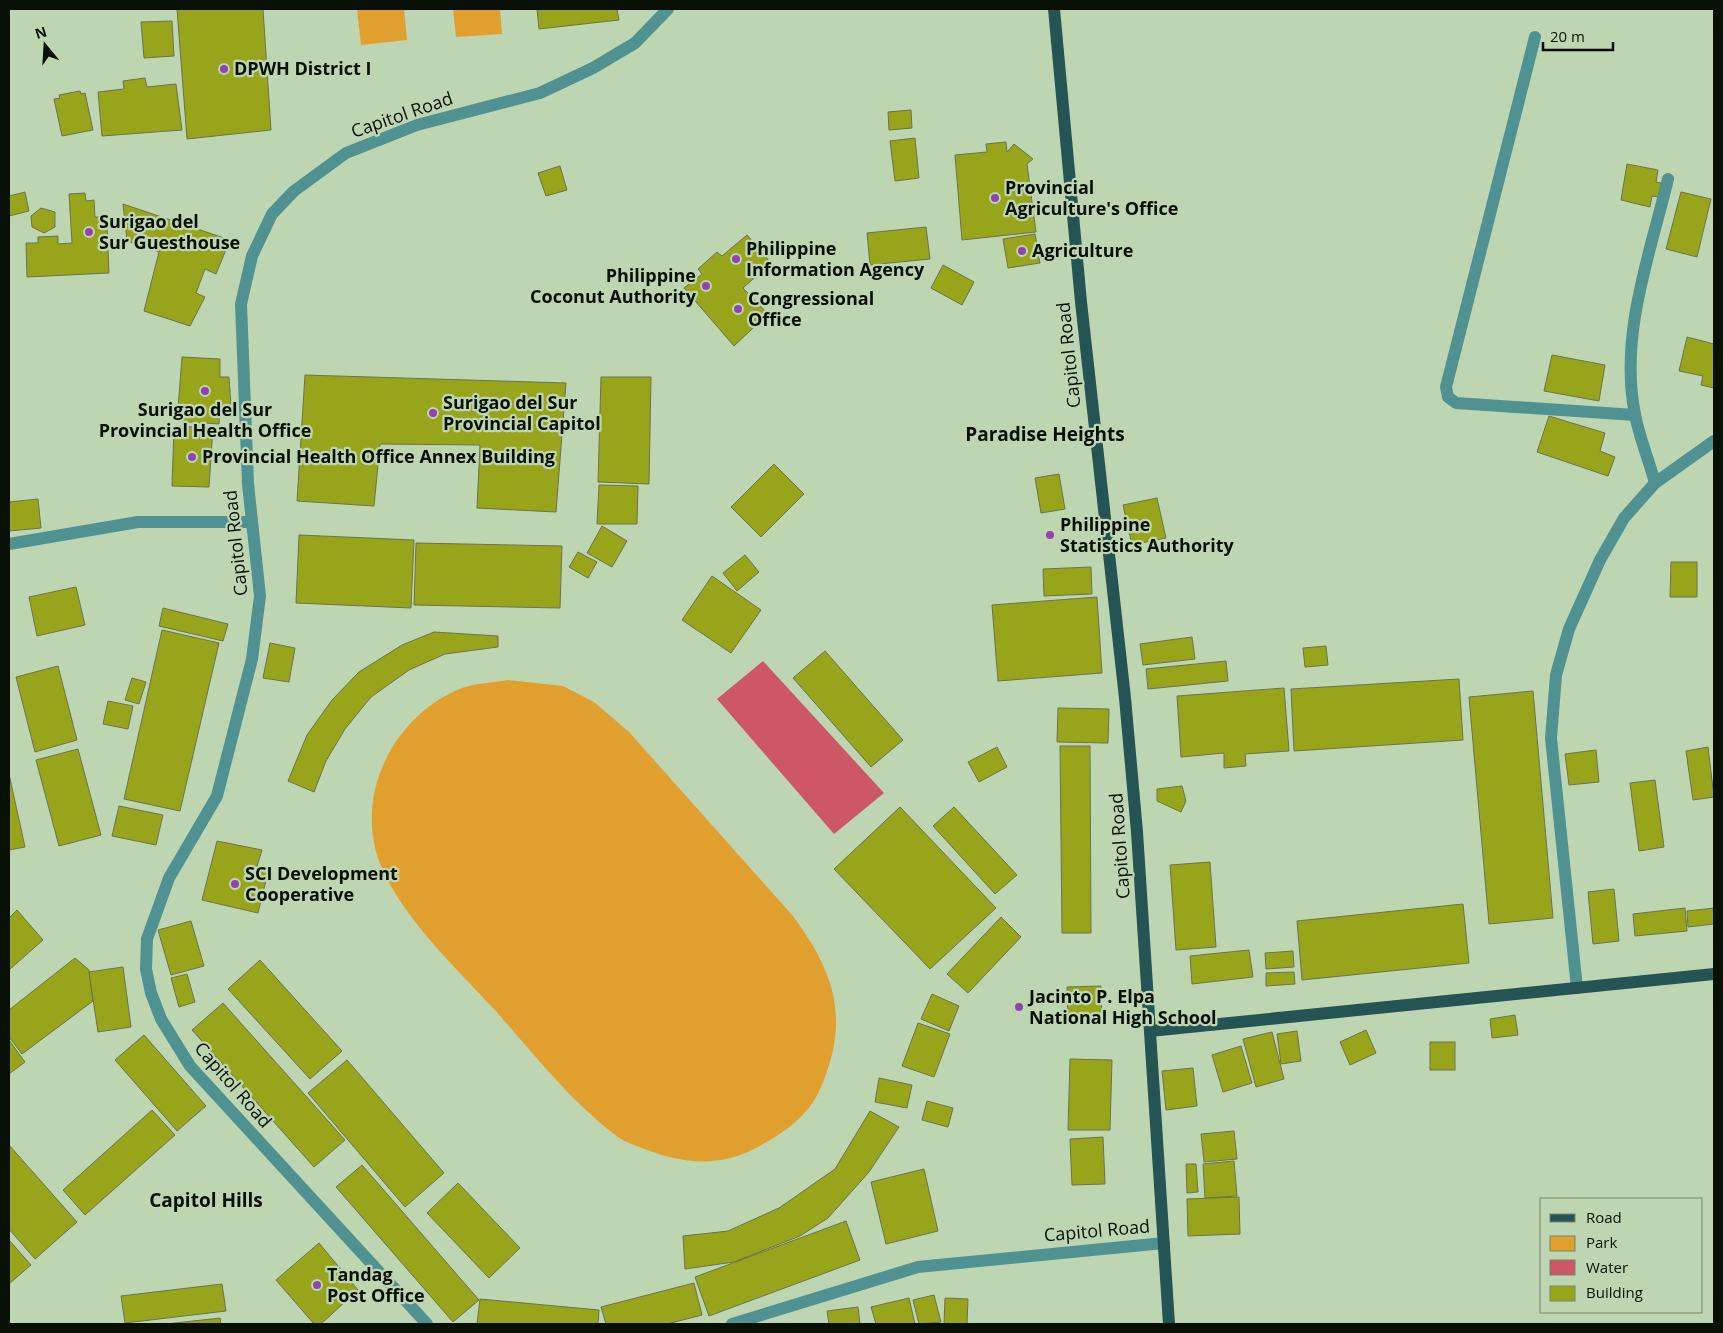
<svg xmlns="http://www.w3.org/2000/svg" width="1723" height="1333" viewBox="0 0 1723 1333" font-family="'Open Sans',sans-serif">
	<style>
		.green { fill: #e19f2e }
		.water { fill: #cd5765 }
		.building { fill: #98a51b; stroke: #6c724e }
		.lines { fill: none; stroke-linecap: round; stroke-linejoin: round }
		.minor { stroke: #509292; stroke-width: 12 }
		.major { stroke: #255454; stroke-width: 12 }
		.poi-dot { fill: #9342b2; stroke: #bed5b2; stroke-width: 2 }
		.labels { text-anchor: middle; stroke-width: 4.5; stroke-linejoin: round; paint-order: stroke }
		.poi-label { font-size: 18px; font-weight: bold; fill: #080f04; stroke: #bed5b2; text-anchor: start }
		.street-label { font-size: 18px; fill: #080f04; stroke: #bed5b2 }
		.neighbourhood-label { font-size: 19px; font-weight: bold; fill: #080f04; stroke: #bed5b2 }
	</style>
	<rect width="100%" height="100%" fill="#bed5b2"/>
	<!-- green -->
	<g class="green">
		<path d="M357 9H404L407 40 361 45Z"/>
		<path d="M453 9H500L502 34 456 37Z"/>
		<path d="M508 680 563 686 594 702 629 732 793 916C835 973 850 1019 821 1087 809 1116 785 1132 758 1147 719 1168 682 1164 642 1148 634 1145 625 1142 618 1137 571 1102 533 1053 494 1009 455 967 411 926 385 875 350 805 388 721 457 690 472 683 492 683 508 680Z"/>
	</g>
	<!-- water -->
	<path class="water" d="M763 661 884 793 834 834 717 699Z"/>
	<!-- building -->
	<g class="building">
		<path d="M177 9H263L271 130 187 139Z"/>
		<path d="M537 9H617L619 20 539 29Z"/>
		<path d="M172 21 174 56 144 58 141 22Z"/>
		<path d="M145 78 147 87 176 84 182 130 102 136 98 92 124 89 123 81Z"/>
		<path d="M80 91 81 94 85 93 93 130 62 136 54 99 60 98 59 95Z"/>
		<path d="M911 110 912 128 889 130 888 112Z"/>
		<path d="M915 138 919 178 895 181 890 141Z"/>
		<path d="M1006 142 1007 152 1014 144 1033 159 1027 164 1036 232 962 240 955 155 987 152 986 144Z"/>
		<path d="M1627 164 1658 170 1656 182 1661 183 1659 197 1652 196 1650 207 1621 200Z"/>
		<path d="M560 166 567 190 546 196 538 173Z"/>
		<path d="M25 192 29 211 9 216V196Z"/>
		<path d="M1681 192 1711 199 1697 257 1666 249Z"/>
		<path d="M85 193 86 201 94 200 95 217H100V227H107L109 273 27 277 26 243H38V237L58 236V244L72 243 69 194Z"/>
		<path d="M123 204 230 240 216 274 205 269 196 293 205 297 190 326 144 311 159 252 127 241Z"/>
		<path d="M41 208 55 212V227L44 233 32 227 31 216Z"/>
		<path d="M926 227 930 259 870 265 867 233Z"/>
		<path d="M1035 234 1040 263 1008 268 1003 239Z"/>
		<path d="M747 235 771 263 743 288 768 314 734 346 684 288 702 274 698 269 717 252 722 256Z"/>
		<path d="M943 265 974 282 962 305 931 288Z"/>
		<path d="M1687 337 1714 344V388L1701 385 1703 376 1679 371Z"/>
		<path d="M1552 355 1605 365 1599 401 1544 391Z"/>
		<path d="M182 357 220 359V377H229L231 405 220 407 219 424 177 421Z"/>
		<path d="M305 375 566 383 556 512 477 508 480 445 380 444 374 506 297 501Z"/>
		<path d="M601 377H651L649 484 598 482Z"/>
		<path d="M1549 416 1605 433 1600 451 1615 457 1608 476 1537 452Z"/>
		<path d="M174 426 213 428 209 487 172 486Z"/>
		<path d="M774 464 804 494 761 537 731 507Z"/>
		<path d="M1059 474 1065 509 1041 513 1035 478Z"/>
		<path d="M599 485 638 486 637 524H597Z"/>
		<path d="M1157 498 1166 538 1132 545 1123 505Z"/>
		<path d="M38 499 41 528 9 531V502Z"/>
		<path d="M602 526 627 541 612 567 587 553Z"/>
		<path d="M299 535 414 540 411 608 296 603Z"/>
		<path d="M416 543 562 546 560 608 414 605Z"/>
		<path d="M578 552 597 562 588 578 569 567Z"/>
		<path d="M745 555 759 572 737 591 723 573Z"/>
		<path d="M1671 562H1697V597H1670Z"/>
		<path d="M1091 567 1092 594 1044 596 1043 569Z"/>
		<path d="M712 576 761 610 731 653 682 620Z"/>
		<path d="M76 587 85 625 37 636 29 597Z"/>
		<path d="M1097 597 1102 673 998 681 992 605Z"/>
		<path d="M163 608 228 624 223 641 159 626Z"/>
		<path d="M162 630 219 643 180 811 124 799Z"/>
		<path d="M434 632 498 636V647L445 654 409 670 371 697 345 729 326 761 314 792 288 781 307 735 332 700 359 672 402 645Z"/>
		<path d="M1192 637 1195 659 1143 665 1140 644Z"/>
		<path d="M270 643 295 648 289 682 263 678Z"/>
		<path d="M1326 646 1328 665 1305 667 1303 648Z"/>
		<path d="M825 651 903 740 871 767 793 678Z"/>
		<path d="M1226 661 1228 681 1148 689 1146 669Z"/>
		<path d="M58 666 77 740 35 752 16 677Z"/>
		<path d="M132 678 146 682 139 704 125 700Z"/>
		<path d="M1459 679 1463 740 1294 751 1291 689Z"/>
		<path d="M1284 688 1289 751 1245 754 1246 766 1224 768V753L1181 757 1177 696Z"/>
		<path d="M1533 691 1553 918 1489 924 1469 697Z"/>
		<path d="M108 701 133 706 128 729 103 724Z"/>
		<path d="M1058 708 1109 709 1108 743 1057 742Z"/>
		<path d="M1060 746H1090L1091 933H1062Z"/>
		<path d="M997 747 1007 767 979 782 968 762Z"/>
		<path d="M1708 747 1714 797 1693 800 1686 751Z"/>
		<path d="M78 749 101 835 59 846 36 760Z"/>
		<path d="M1596 750 1599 782 1569 785 1565 754Z"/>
		<path d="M9 774 25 847 9 850Z"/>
		<path d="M1655 780 1664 847 1639 851 1630 783Z"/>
		<path d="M1182 786 1186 801 1181 812 1157 801V789Z"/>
		<path d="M119 806 163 815 156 845 112 836Z"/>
		<path d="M900 807 996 908 930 969 834 869Z"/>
		<path d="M954 807 1017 875 995 894 933 826Z"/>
		<path d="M217 841 262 850 257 866 269 868 258 913 202 900Z"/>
		<path d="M1210 862 1216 947 1176 950 1170 865Z"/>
		<path d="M1614 889 1619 941 1593 944 1588 892Z"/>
		<path d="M1463 904 1469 963 1302 980 1297 921Z"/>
		<path d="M1685 908 1687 931 1635 936 1633 914Z"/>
		<path d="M1714 908V924L1688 927 1687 911Z"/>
		<path d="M17 910 43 940 9 970V918Z"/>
		<path d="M1001 917 1021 937 968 993 947 974Z"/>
		<path d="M191 921 204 966 171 975 158 930Z"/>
		<path d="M1249 950 1253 977 1192 984 1190 956Z"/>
		<path d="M1293 951 1294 967 1266 969 1265 953Z"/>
		<path d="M75 958 89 970 93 1001 22 1054 9 1037V1010Z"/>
		<path d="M260 960 342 1051 310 1079 228 989Z"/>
		<path d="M123 967 131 1027 98 1032 89 972Z"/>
		<path d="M1294 972 1295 984 1266 986V973Z"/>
		<path d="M187 974 195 1002 179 1007 171 978Z"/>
		<path d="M1101 986 1102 1022 1068 1024 1067 987Z"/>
		<path d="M932 994 959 1006 949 1031 921 1019Z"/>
		<path d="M223 1003 345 1140 314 1167 192 1030Z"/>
		<path d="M1515 1015 1518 1035 1492 1038 1490 1019Z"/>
		<path d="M918 1023 950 1034 934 1077 902 1066Z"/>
		<path d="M1366 1030 1376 1053 1350 1065 1340 1042Z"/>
		<path d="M1297 1031 1301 1061 1281 1064 1277 1034Z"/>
		<path d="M1272 1032 1284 1079 1256 1087 1243 1039Z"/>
		<path d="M144 1035 206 1106 177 1131 115 1060Z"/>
		<path d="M9 1040 25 1062 9 1074Z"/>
		<rect x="1430" y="1042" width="25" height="28"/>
		<path d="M1241 1046 1252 1083 1223 1092 1212 1055Z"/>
		<path d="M1070 1059 1112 1060 1110 1130H1068Z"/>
		<path d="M347 1060 444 1173 405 1207 308 1093Z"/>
		<path d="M1193 1068 1197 1106 1166 1110 1162 1071Z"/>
		<path d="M879 1078 912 1085 907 1108 875 1102Z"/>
		<path d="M927 1101 953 1108 948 1127 922 1120Z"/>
		<path d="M152 1110 175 1135 85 1215 63 1190Z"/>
		<path d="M870 1111 899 1127 869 1172 828 1218 800 1236 734 1262 685 1269 683 1236 728 1231 779 1208 835 1169Z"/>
		<path d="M1234 1131 1237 1159 1204 1162 1201 1134Z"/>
		<path d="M1103 1137 1105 1184 1072 1185 1070 1139Z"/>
		<path d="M9 1145 77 1222 35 1259 9 1229Z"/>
		<path d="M1234 1161 1237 1196 1205 1198 1203 1164Z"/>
		<path d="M1186 1164H1196L1198 1192 1187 1193Z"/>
		<path d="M362 1165 479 1300 453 1322 336 1187Z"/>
		<path d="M924 1169 938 1231 886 1244 871 1182Z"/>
		<path d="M458 1183 520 1248 489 1278 427 1213Z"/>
		<path d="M1239 1197 1240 1234 1188 1236 1187 1199Z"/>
		<path d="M846 1221 860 1260 709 1316 695 1277Z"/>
		<path d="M9 1240 31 1265 9 1284Z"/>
		<path d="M319 1243 358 1290 321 1324H314L276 1280Z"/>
		<path d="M694 1283 702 1315 667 1324H606L601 1307Z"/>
		<path d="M222 1284 226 1311 125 1323 121 1296Z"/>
		<path d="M934 1295 941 1322 919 1324 913 1300Z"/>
		<path d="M909 1298 915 1324H876L871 1307Z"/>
		<path d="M945 1298 968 1299 967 1324H944Z"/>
		<path d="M480 1299 599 1310 598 1324H477Z"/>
		<path d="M858 1307 860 1324H829L827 1311Z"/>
		<path d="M220 1318 221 1324H166Z"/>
	</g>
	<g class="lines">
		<!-- minor -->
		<g class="minor">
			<path d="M1535 37 1446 387 1448 397 1456 403 1635 415"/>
			<path d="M1655 483C1649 460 1639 437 1635 414 1619 336 1650 254 1668 179"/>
			<path d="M9 544 138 522H251"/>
			<path d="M1577 988 1551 738 1556 675 1569 629 1600 560 1624 518 1655 483 1714 441"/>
			<path d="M427 1324 190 1066 161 1019 151 993 146 969 147 939 169 878 217 796 252 659 260 596 248 484 241 304 252 256 272 214 294 191 346 153 417 125 540 93 593 68 635 43 668 9"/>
			<path d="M732 1324 918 1267 1164 1243"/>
		</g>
		<!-- major -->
		<g class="major">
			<path d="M1054 9 1081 302 1125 698 1137 832 1169 1324"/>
			<path d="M1150 1031 1714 974"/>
		</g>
	</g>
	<!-- markers -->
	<g class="poi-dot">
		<circle cx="224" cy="69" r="5"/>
		<circle cx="995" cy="198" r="5"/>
		<circle cx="89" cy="232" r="5"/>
		<circle cx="1022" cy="251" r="5"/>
		<circle cx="736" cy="259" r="5"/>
		<circle cx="706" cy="286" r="5"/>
		<circle cx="738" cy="309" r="5"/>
		<circle cx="205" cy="391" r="5"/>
		<circle cx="433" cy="413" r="5"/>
		<circle cx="192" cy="457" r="5"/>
		<circle cx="1050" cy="535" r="5"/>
		<circle cx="235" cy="884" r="5"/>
		<circle cx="1019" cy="1007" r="5"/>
		<circle cx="317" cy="1285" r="5"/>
	</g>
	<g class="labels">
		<!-- poi labels -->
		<g class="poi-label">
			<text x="234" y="75">DPWH District I</text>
			<text x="1005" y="194">Provincial<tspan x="1005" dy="21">Agriculture's Office</tspan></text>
			<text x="99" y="228">Surigao del<tspan x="99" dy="21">Sur Guesthouse</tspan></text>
			<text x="746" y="255">Philippine<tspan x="746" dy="21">Information Agency</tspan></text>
			<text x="1032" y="257">Agriculture</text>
			<text x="696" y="282" text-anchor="end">Philippine<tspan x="696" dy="21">Coconut Authority</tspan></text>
			<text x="748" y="305">Congressional<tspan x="748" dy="21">Office</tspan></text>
			<text x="443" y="409">Surigao del Sur<tspan x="443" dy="21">Provincial Capitol</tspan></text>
			<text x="205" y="416" text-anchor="middle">Surigao del Sur<tspan x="205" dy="21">Provincial Health Office</tspan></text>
			<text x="202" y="463">Provincial Health Office Annex Building</text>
			<text x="1060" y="531">Philippine<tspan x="1060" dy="21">Statistics Authority</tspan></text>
			<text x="245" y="880">SCI Development<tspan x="245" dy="21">Cooperative</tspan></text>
			<text x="1029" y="1003">Jacinto P. Elpa<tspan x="1029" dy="21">National High School</tspan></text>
			<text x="327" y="1281">Tandag<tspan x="327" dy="21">Post Office</tspan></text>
		</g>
		<!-- street labels -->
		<g class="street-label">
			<text transform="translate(402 115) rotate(-19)" y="6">Capitol Road</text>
			<text transform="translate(1069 355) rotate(-96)" y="6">Capitol Road</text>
			<text transform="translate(236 543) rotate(-96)" y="6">Capitol Road</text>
			<text transform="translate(1120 846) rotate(-94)" y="6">Capitol Road</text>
			<text transform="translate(233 1085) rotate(49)" y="6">Capitol Road</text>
			<text transform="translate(1097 1231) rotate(-5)" y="6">Capitol Road</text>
		</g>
		<!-- neighbourhood labels -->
		<g class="neighbourhood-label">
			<text x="1045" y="441">Paradise Heights</text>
			<text x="206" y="1207">Capitol Hills</text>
		</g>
	</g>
	<!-- border -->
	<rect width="1723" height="1333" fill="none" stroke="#080f04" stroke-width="20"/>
	<!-- legend -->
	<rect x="1540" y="1198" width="162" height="115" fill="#bed5b2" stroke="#75866c"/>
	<rect x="1550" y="1214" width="25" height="8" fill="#255454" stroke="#75866c"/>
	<text x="1586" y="1223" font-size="15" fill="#080f04">Road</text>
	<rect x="1550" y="1236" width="25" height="15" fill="#e19f2e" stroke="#75866c"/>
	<text x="1586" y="1248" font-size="15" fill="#080f04">Park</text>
	<rect x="1550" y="1260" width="25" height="15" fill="#cd5765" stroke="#75866c"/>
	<text x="1586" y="1273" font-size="15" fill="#080f04">Water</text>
	<rect x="1550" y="1286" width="25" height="15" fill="#98a51b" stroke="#75866c"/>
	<text x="1586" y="1298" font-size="15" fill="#080f04">Building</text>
	<!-- north arrow -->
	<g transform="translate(45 45) rotate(342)" stroke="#bed5b2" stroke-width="4" paint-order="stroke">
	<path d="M0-4L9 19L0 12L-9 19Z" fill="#080f04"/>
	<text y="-8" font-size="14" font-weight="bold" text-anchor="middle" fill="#080f04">N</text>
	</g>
	<!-- scale -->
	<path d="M1543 42v8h70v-8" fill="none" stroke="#080f04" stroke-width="2.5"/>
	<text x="1550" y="42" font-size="15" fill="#080f04" stroke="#bed5b2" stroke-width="4" paint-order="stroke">20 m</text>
</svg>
